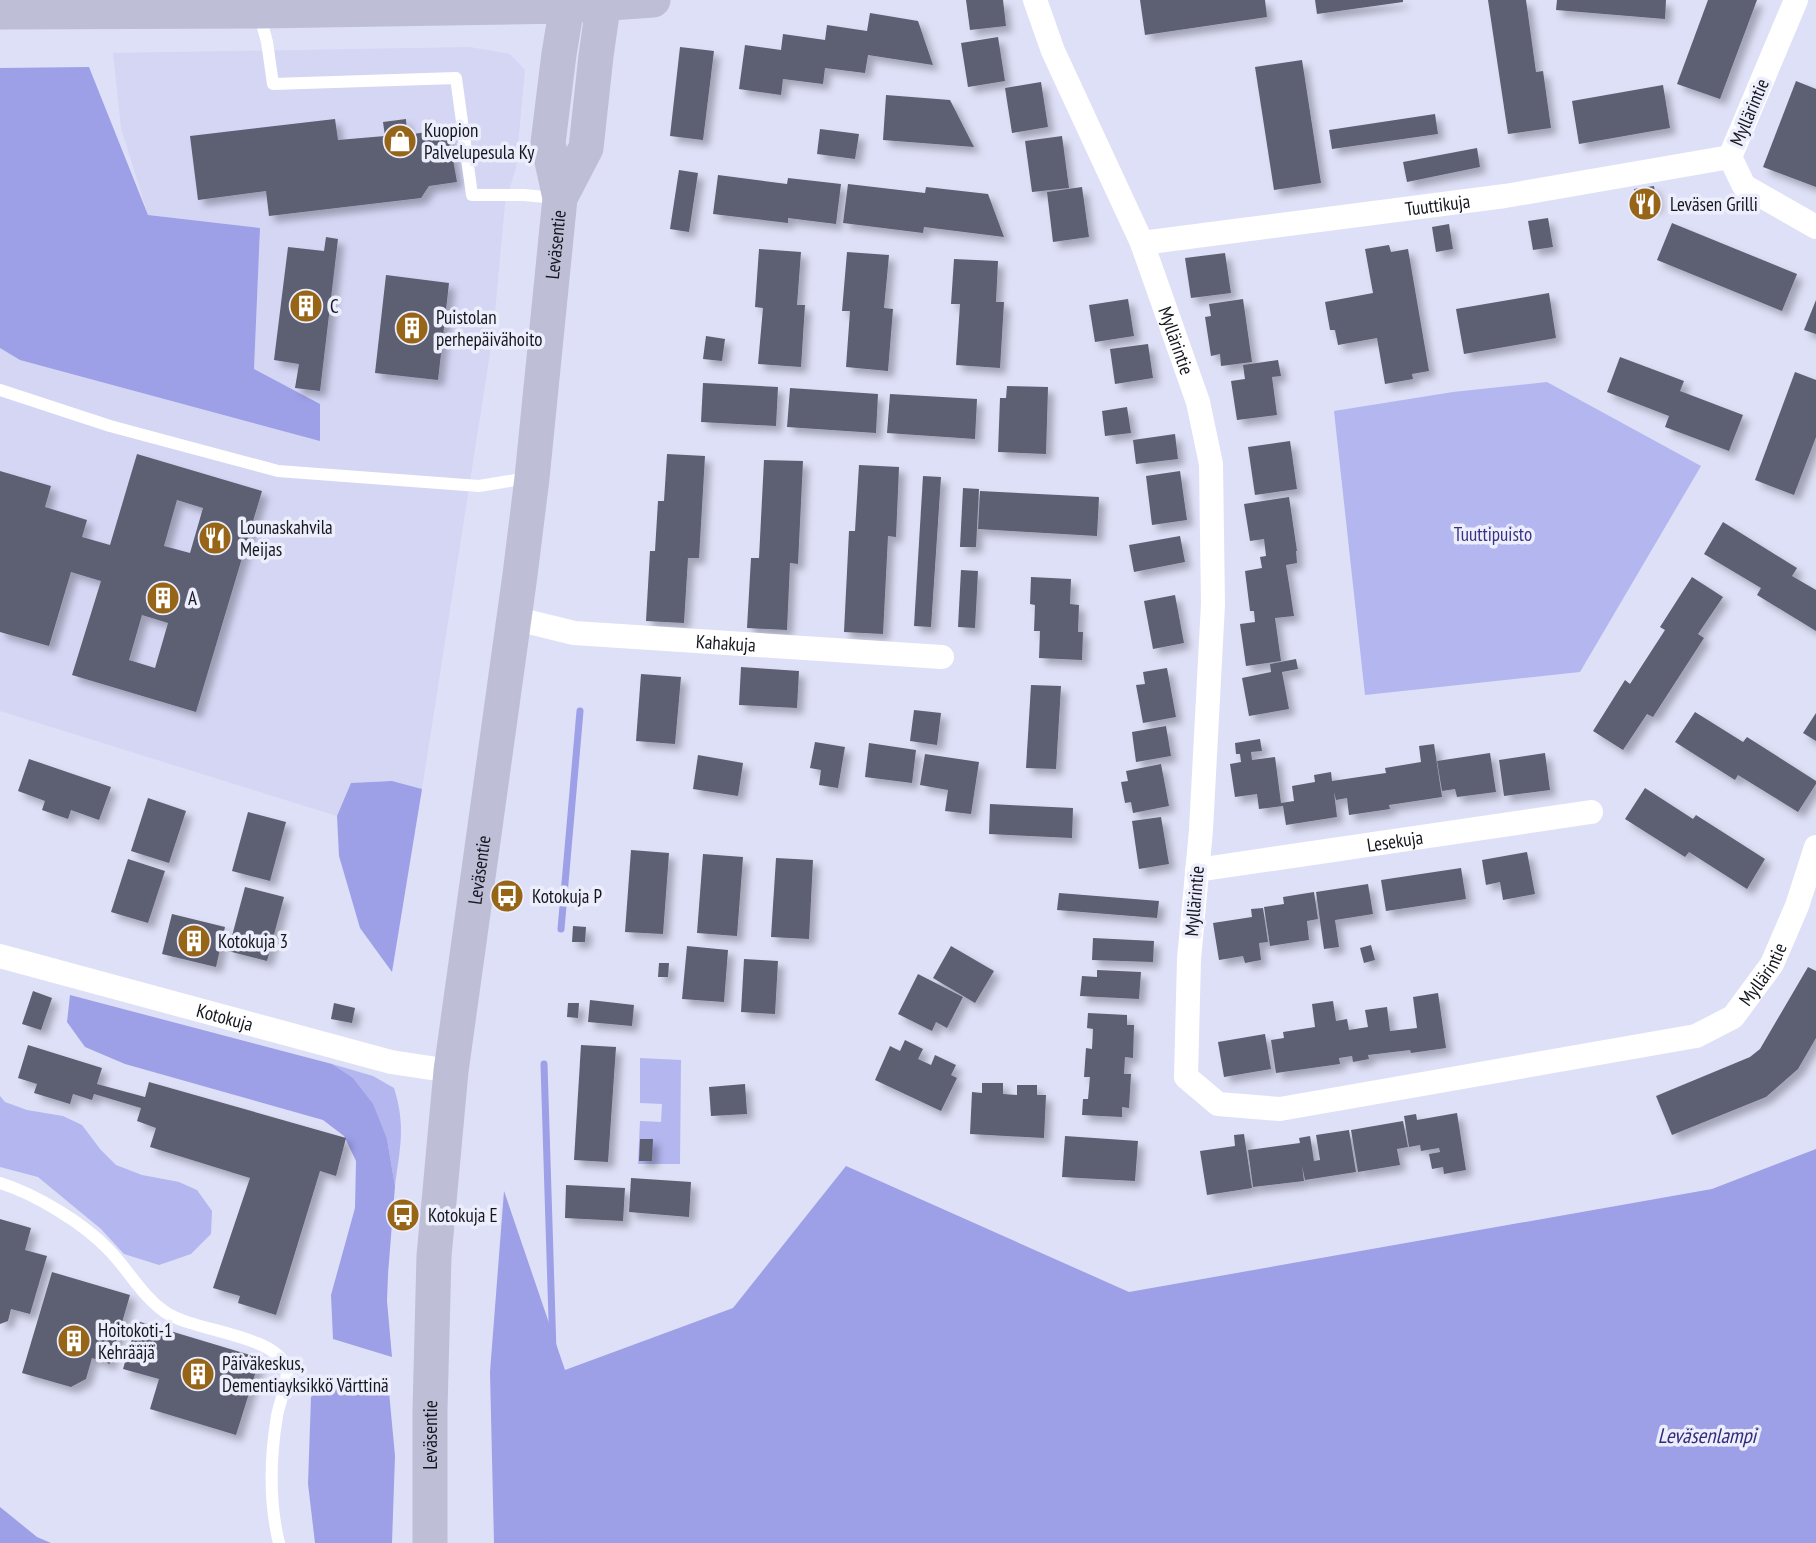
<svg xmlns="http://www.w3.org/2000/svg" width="1816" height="1543" viewBox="0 0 1816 1543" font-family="'PT Sans Narrow',sans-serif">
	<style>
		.built { fill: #d4d6f4 }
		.green { fill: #b3b6ef }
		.forest { fill: #9d9fe7 }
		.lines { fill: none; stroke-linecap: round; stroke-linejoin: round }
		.stream { stroke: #9d9fe7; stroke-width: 7 }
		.river { stroke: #9d9fe7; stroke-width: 40 }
		.building { fill: #5d5f73; fill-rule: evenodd; filter: url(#shadow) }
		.lane { stroke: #fff; stroke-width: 12 }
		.street { stroke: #fff; stroke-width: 24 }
		.secondary { stroke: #bebed7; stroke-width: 35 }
		.labels { text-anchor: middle; stroke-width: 7; stroke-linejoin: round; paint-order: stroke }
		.street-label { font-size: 19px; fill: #16171f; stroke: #edeefc }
		.poi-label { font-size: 19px; fill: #16171f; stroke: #edeefc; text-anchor: start }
		.park-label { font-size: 19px; fill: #393184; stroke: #edeefc }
		.water-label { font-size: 21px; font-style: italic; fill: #332a7c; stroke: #edeefc }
	</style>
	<defs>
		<filter id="shadow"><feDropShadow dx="6" dy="6" stdDeviation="3.5" flood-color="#0004"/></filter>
	</defs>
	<rect width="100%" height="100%" fill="#dee0f7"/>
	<!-- built -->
	<path class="built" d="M470 47 510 54 525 70 516 167 505 204 493 334 422 789 392 781 351 783 337 816 0 711V348L20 360 320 404 254 369 260 228 148 215 121 128 113 53Z"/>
	<!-- green -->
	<g class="green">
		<path d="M1547 382 1701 466 1580 672 1365 695 1334 411 1453 392Z"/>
		<path d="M640 1058 681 1060 680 1164H638L640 1121 661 1122 662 1104 640 1103Z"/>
		<path d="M332 1064 373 1076 394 1088C406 1126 400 1148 395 1186L387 1139 352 1077Z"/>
		<path d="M0 1096 5 1102 27 1110 63 1116 82 1125 100 1149 116 1165 142 1175 179 1182 197 1190 212 1211 211 1234 191 1254 159 1265 124 1254 101 1229 38 1177 0 1167Z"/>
	</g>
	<!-- forest -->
	<g class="forest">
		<path d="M89 67 148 215 260 228 254 369 320 404V441L20 360 0 348V68Z"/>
		<path d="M392 781 422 789 392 972 360 928 339 856 337 816 351 783Z"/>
		<path d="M70 995 332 1064 352 1077 373 1104 387 1139 395 1186 388 1274 387 1301 392 1357 333 1339 331 1295 355 1208 356 1161 344 1136 323 1120 125 1064 85 1047 67 1022Z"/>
		<path d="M1816 1149V1543H494L490 1372 504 1191 565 1370 733 1308 846 1166 1129 1292 1712 1189Z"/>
		<path d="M332 1378 388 1381 395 1456 392 1543H315L308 1484 311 1397Z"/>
		<path d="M0 1507 37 1537 51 1543H0Z"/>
	</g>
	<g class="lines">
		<!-- stream -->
		<g class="stream">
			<path d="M561 929 580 711"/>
			<path d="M544 1064 555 1416"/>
			<path d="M1627 1315 1631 1331"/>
			<path d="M1633 1337 1635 1346"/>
		</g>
		<!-- river -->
		<path class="river" d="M555 1416 556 1520 577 1543"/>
	</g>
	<!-- building -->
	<g class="building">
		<path d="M966 0H1003L1006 26 970 30Z"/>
		<path d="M1140 0H1265L1267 17 1145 35Z"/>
		<path d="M1315 0H1403V2L1317 14Z"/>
		<path d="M1488 0H1526L1536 72 1543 71 1551 128 1508 134Z"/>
		<path d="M1557 0H1666L1665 19 1556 10Z"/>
		<path d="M1708 0H1757L1720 99 1677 84Z"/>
		<path d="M870 13 918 21 933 65 868 55 865 73 825 68 823 84 783 79 781 95 739 89 745 45 781 50 783 34 825 40 827 25 867 31Z"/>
		<path d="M998 37 1005 81 968 87 961 43Z"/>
		<path d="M680 47 714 51 703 140 670 136Z"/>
		<path d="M1302 60 1321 183 1274 190 1255 67Z"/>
		<path d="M1796 81 1816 89V187L1763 167Z"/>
		<path d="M1041 82 1048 127 1012 133 1005 88Z"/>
		<path d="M1663 85 1670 128 1579 144 1572 101Z"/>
		<path d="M886 95 950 100 974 147 883 140Z"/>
		<path d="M1435 114 1438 134 1332 149 1329 130Z"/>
		<path d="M335 119 338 140 385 136 383 122 406 119 407 135 439 130 449 137 457 182 429 186 421 198 269 216 266 191 198 200 190 136Z"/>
		<path d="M820 129 859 134 855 159 817 154Z"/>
		<path d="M1062 136 1069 188 1032 192 1025 141Z"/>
		<path d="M1477 148 1480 167 1407 182 1403 162Z"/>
		<path d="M679 170 698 173 689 232 670 229Z"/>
		<path d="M718 175 787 184 788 178 841 184 836 224 788 218V223L713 214Z"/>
		<path d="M848 184 925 193 926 187 988 194 1004 237 924 227 923 233 843 223Z"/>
		<path d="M1654 186 1657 206 1637 209 1634 189Z"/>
		<path d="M1082 187 1089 237 1053 242 1047 192Z"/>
		<path d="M1548 218 1553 247 1533 250 1528 221Z"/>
		<path d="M1672 223 1797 274 1782 311 1657 260Z"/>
		<path d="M1449 224 1453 249 1436 252 1432 227Z"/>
		<path d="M326 237 338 239 320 391 295 388 299 364 274 360 288 247 324 251Z"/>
		<path d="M1389 245 1391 252 1408 249 1429 371 1412 374 1413 379 1385 384 1377 338 1338 345 1335 330H1330L1325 302 1373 293 1365 249Z"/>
		<path d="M759 249 801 252 797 305H805L801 367 758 364 763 308 755 307Z"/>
		<path d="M847 252 889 255 884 308 893 309 888 371 846 367 850 311H842Z"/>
		<path d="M1225 253 1231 293 1191 298 1185 258Z"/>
		<path d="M954 259 998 261 996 302H1004L1000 368 956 365 960 304H951Z"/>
		<path d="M386 275 449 283 438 380 375 373Z"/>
		<path d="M1549 293 1556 338 1464 354 1456 309Z"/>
		<path d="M1128 299 1134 336 1095 342 1089 305Z"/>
		<path d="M1243 299 1252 362 1221 366 1220 354 1211 356 1205 317 1211 316 1209 304Z"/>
		<path d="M1816 300V334L1804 330Z"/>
		<path d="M706 336 725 339 722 361 703 359Z"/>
		<path d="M1148 344 1153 378 1115 384 1110 349Z"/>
		<path d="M1620 357 1684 381 1680 391 1743 415 1729 451 1665 427 1669 416 1607 392Z"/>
		<path d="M1278 360 1281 376 1272 377 1277 415 1237 420 1231 381 1245 379 1243 365Z"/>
		<path d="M1795 372 1816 380V437L1794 495 1755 480Z"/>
		<path d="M703 383 778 387 776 426 701 422Z"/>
		<path d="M1007 386 1048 387 1046 454 998 452 1000 398H1006Z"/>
		<path d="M790 388 878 394 876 433 787 427Z"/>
		<path d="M890 394 977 399 975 439 887 433Z"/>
		<path d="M1127 407 1131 433 1105 436 1102 411Z"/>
		<path d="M1175 434 1178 459 1136 464 1133 440Z"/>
		<path d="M1290 441 1297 489 1255 495 1248 447Z"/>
		<path d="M137 454 262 491 196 712 72 675 101 581 71 572 49 646 0 632V471L51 486 45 507 87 520 82 537 110 545ZM177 500 203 508 190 553 164 546ZM142 615 168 623 155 668 129 660Z"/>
		<path d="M667 454 705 456 699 558H688L684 623 646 621 650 551H655L658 501H664Z"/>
		<path d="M764 460 803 461 798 564 790 563 787 630 747 628 751 558H759Z"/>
		<path d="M859 465 899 467 896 537 888 536 883 634 844 632 849 531H855Z"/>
		<path d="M1180 471 1187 520 1152 525 1146 476Z"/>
		<path d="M923 476 941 477 931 627 914 626Z"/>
		<path d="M963 488 979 489 976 547H960Z"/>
		<path d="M980 491 1099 497 1097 536 978 529Z"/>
		<path d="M1289 497 1297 551H1296L1297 563 1286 565 1294 616 1275 618 1281 661 1246 666 1240 624 1255 622 1254 611H1250L1245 571 1262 568 1260 557 1266 556 1264 539 1250 541 1244 504Z"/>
		<path d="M1723 522 1797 568 1792 576 1816 590V631L1757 595 1761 588 1704 554Z"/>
		<path d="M1180 536 1185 562 1134 572 1129 545Z"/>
		<path d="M961 570 978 571 975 628 958 627Z"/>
		<path d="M1031 577 1071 579 1070 604 1079 605 1078 632H1083L1082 660 1039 658 1040 631H1034L1035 605 1030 604Z"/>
		<path d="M1692 577 1723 597 1698 634 1704 638 1653 717 1647 714 1623 750 1593 731 1625 680 1630 684 1665 630 1660 627Z"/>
		<path d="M1175 595 1184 643 1153 649 1144 601Z"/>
		<path d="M1296 659 1298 669 1282 672 1289 709 1249 716 1242 678 1271 672 1270 664Z"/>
		<path d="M741 667 799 671 797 708 739 705Z"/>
		<path d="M1167 668 1176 717 1143 723 1136 685 1145 684 1143 672Z"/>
		<path d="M641 674 681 677 675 744 636 741Z"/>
		<path d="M1031 685 1061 686 1056 769 1026 768Z"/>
		<path d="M914 710 941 713 937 745 910 741Z"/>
		<path d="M1695 712 1743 742 1747 737 1816 781V784L1798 812 1738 775 1735 780 1675 742Z"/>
		<path d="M1816 713V741L1803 733Z"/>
		<path d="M1166 726 1171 756 1136 762 1132 732Z"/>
		<path d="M1260 739 1262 751 1251 752 1252 760 1275 757 1281 803 1294 801 1292 786 1315 782 1314 775 1331 772 1332 781 1386 773 1385 768 1421 762 1419 746 1434 744 1442 797 1389 805 1390 809 1349 815 1347 798 1336 800 1334 792 1337 817 1286 825 1283 806 1259 809 1257 794 1235 797 1230 764 1241 762 1240 754H1236L1235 743Z"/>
		<path d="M815 742 845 747 838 788 819 785 821 770 810 768Z"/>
		<path d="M869 743 916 750 912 783 865 777Z"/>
		<path d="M1490 753 1496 792 1457 797 1455 789 1442 791 1437 761Z"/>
		<path d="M1545 753 1550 790 1504 796 1499 760Z"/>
		<path d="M925 754 979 762 971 814 945 811 948 790 920 785Z"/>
		<path d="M698 755 743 763 738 796 693 789Z"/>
		<path d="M29 759 111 787 99 820 71 810 68 819 42 810 45 801 18 791Z"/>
		<path d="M1161 764 1169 806 1133 813 1131 802 1125 803 1121 782 1128 781 1126 771Z"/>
		<path d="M1645 788 1693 819 1696 815 1765 859 1747 889 1689 852 1685 857 1625 819Z"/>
		<path d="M148 798 186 811 169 863 131 851Z"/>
		<path d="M990 804 1073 808 1072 838 989 834Z"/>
		<path d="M248 812 286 822 270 881 232 871Z"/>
		<path d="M1161 817 1169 864 1139 869 1132 821Z"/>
		<path d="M631 850 669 853 663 934 625 932Z"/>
		<path d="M1527 852 1535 894 1503 900 1500 882 1486 885 1482 860Z"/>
		<path d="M703 854 743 857 737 936 697 933Z"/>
		<path d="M776 858 813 860 809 939 771 937Z"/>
		<path d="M128 859 165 871 148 923 111 912Z"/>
		<path d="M1461 868 1466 899 1386 911 1381 880Z"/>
		<path d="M1368 884 1373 914 1335 920 1339 947 1324 949 1316 892Z"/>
		<path d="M245 887 284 897 267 961 228 951Z"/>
		<path d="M1314 892 1318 919 1307 921 1309 940 1270 946 1264 907 1284 904 1283 897Z"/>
		<path d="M1059 893 1159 901 1157 918 1057 910Z"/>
		<path d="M1263 908 1268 942 1259 943 1261 960 1245 963 1243 956 1219 960 1213 923 1252 917 1251 909Z"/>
		<path d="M172 914 225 927 216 967 162 954Z"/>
		<path d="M573 926 586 927 585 942H572Z"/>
		<path d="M1093 938 1154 941 1153 962 1092 960Z"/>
		<path d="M1371 945 1375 960 1364 963 1360 948Z"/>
		<path d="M687 946 728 950 724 1002 682 999Z"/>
		<path d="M951 946 994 971 975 1003 933 978Z"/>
		<path d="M744 959 778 961 775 1014 741 1012Z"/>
		<path d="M659 963H669L668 977H658Z"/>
		<path d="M1808 967 1816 971V1038L1798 1069 1766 1097 1672 1135 1656 1096 1750 1057 1760 1049Z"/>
		<path d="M1097 970 1141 972 1139 999 1080 996 1082 976 1097 977Z"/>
		<path d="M918 974 963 997 947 1028 936 1022 932 1031 898 1014Z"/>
		<path d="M33 991 52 998 41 1030 22 1024Z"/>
		<path d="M1438 993 1446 1048 1411 1053 1410 1050 1368 1055 1369 1059 1353 1062 1352 1056 1339 1058 1340 1064 1276 1073 1271 1040 1284 1038 1283 1032 1315 1027 1312 1004 1333 1001 1336 1021 1347 1019 1349 1030 1368 1027 1365 1010 1387 1007 1390 1031 1417 1028 1413 997Z"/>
		<path d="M590 1000 634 1005 632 1026 588 1022Z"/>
		<path d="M334 1003 355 1008 352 1023 331 1019Z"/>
		<path d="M568 1003H579L578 1018 567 1017Z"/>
		<path d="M1088 1013 1127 1015V1025H1134L1133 1058 1125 1057 1124 1074H1131L1129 1108 1122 1107V1117L1082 1115 1083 1099H1088L1090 1077H1084L1086 1048 1092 1049 1093 1029 1087 1028Z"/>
		<path d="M1265 1034 1271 1069 1224 1077 1218 1042Z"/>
		<path d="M905 1040 923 1049 918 1059 931 1065 935 1055 956 1065 951 1075 957 1078 941 1111 875 1080 890 1046 900 1051Z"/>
		<path d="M28 1045 102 1068 97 1084 145 1097 149 1082 346 1138 336 1176 320 1171 276 1315 238 1303 240 1296 213 1288 250 1178 150 1147 156 1128 137 1121 141 1108 94 1094 92 1100 73 1094 70 1104 34 1093 37 1084 18 1078Z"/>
		<path d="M581 1045 616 1047 608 1162 574 1160Z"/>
		<path d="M982 1083H1003V1094L1017 1095V1085H1037V1095H1046L1044 1138 970 1134 972 1092 982 1093Z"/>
		<path d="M745 1084 747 1114 711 1116 709 1087Z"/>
		<path d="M1457 1113 1466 1170 1444 1174 1443 1167 1432 1169 1429 1154 1440 1152 1439 1148 1421 1151 1420 1145 1409 1147 1404 1116 1416 1114 1417 1120Z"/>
		<path d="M1403 1121 1408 1147 1397 1149 1400 1165 1358 1172 1351 1130Z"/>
		<path d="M1349 1130 1356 1172 1305 1180 1302 1166 1304 1181 1253 1187 1248 1150 1300 1143 1299 1138 1310 1136 1314 1161 1320 1160 1316 1135Z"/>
		<path d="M1244 1134 1252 1188 1207 1195 1200 1151 1235 1146 1234 1135Z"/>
		<path d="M1065 1136 1138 1141 1135 1181 1062 1177Z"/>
		<path d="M640 1139H653L652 1161H639Z"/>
		<path d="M631 1178 691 1182 689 1217 629 1212Z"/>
		<path d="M566 1185 625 1188 623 1221 565 1218Z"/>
		<path d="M0 1219 31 1228 25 1250 47 1256 30 1314 11 1309 8 1321 0 1324Z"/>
		<path d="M52 1272 130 1295 110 1364 92 1358 86 1379 71 1387 22 1373Z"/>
		<path d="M137 1321 260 1358 236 1435 150 1409 159 1379 123 1369Z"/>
	</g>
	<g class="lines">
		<!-- lane -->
		<g class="lane">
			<path d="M259 13 267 42 273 84 456 78 472 195H524L556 198"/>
			<path d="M0 390 110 426 278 471 479 486 528 478"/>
			<path d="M0 1183C35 1194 82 1222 108 1249 128 1269 141 1295 165 1312 193 1331 269 1334 285 1364 291 1377 279 1403 277 1416 270 1458 269 1502 279 1543"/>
		</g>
		<!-- street -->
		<g class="street">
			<path id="s1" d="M1035 0 1053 51 1142 243 1198 402 1211 464 1213 604 1201 830 1189 959 1186 1077 1218 1104 1280 1109 1696 1036 1733 1017 1772 964 1797 906 1816 847"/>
			<path d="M1796 0 1730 157 1744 186 1816 227"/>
			<path id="s2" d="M1142 243 1505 196 1730 157"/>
			<path id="s3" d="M513 618 574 633 942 657"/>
			<path id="s4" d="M1197 870 1591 812"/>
			<path id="s5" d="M0 956 391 1062 451 1071"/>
		</g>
		<!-- secondary -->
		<g class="secondary">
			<path d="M0 12 259 11 567 6 653 0"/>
			<path d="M560 198 586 148 596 56 604 0"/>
			<path id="s6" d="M430 1543V1410L434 1256 451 1071 520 575 532 478 560 198 548 143 559 54 568 0"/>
		</g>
	</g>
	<!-- icons -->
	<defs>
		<symbol id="shop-disc" viewBox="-11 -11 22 22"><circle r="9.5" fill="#976518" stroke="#edeefc"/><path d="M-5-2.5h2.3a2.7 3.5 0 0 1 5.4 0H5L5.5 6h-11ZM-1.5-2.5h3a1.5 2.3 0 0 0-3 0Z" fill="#fff"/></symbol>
		<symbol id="restaurant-disc" viewBox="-11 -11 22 22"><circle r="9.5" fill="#976518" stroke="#edeefc"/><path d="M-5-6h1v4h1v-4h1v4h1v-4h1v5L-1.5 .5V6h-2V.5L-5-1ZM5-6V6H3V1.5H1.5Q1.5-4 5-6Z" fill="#fff"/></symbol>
		<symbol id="building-disc" viewBox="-11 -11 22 22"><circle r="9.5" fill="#976518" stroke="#edeefc"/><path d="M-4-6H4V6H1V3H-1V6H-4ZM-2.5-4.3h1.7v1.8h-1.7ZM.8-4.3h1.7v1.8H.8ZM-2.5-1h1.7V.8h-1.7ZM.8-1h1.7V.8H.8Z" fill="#fff"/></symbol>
		<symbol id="bus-disc" viewBox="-11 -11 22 22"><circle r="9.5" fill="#976518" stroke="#edeefc"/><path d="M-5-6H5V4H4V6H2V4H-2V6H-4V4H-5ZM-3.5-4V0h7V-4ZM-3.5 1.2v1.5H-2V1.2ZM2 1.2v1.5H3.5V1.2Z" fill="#fff"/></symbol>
	</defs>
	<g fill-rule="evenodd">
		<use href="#shop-disc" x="381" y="122" width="38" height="38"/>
		<use href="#restaurant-disc" x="1626" y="185" width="38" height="38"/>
		<use href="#building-disc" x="287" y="287" width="38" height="38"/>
		<use href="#building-disc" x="393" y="309" width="38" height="38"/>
		<use href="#restaurant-disc" x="196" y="519" width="38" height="38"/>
		<use href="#building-disc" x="144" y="579" width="38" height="38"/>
		<use href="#bus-disc" x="488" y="877" width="38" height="38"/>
		<use href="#building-disc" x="175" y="922" width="38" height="38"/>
		<use href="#bus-disc" x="384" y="1196" width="38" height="38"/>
		<use href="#building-disc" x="55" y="1322" width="38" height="38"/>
		<use href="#building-disc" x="179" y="1355" width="38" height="38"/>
	</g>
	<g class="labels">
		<!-- street labels -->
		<g class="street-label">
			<text transform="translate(1749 112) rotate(-67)" y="7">Myllärintie</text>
			<text dy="7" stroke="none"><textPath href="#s2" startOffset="298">Tuuttikuja</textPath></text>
			<text dy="7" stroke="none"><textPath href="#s6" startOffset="1306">Leväsentie</textPath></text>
			<text dy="7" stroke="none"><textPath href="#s1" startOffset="369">Myllärintie</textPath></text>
			<text dy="7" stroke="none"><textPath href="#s3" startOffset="215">Kahakuja</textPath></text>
			<text dy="7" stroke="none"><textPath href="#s4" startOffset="200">Lesekuja</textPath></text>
			<text dy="7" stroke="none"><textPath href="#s6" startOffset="676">Leväsentie</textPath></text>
			<text transform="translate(1194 901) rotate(-85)" y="7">Myllärintie</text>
			<text dy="7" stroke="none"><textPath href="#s1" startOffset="1732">Myllärintie</textPath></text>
			<text dy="7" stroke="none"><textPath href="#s5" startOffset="233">Kotokuja</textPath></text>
			<text dy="7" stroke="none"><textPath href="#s6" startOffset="108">Leväsentie</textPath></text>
		</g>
		<!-- poi labels -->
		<g class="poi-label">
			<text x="424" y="137">Kuopion<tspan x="424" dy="22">Palvelupesula Ky</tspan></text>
			<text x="1670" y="211">Leväsen Grilli</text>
			<text x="330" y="313">C</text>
			<text x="436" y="324">Puistolan<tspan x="436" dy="22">perhepäivähoito</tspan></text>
			<text x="240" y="534">Lounaskahvila<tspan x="240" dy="22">Meijas</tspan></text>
			<text x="188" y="605">A</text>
			<text x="532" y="903">Kotokuja P</text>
			<text x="218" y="948">Kotokuja 3</text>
			<text x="428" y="1222">Kotokuja E</text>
			<text x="98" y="1337">Hoitokoti-1<tspan x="98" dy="22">Kehrääjä</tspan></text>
			<text x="222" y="1370">Päiväkeskus,<tspan x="222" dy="22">Dementiayksikkö Värttinä</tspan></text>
		</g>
		<!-- park labels -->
		<g class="park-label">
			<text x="1493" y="541">Tuuttipuisto</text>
		</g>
		<!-- water labels -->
		<g class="water-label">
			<text x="1707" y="1443">Leväsenlampi</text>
		</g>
	</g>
</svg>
